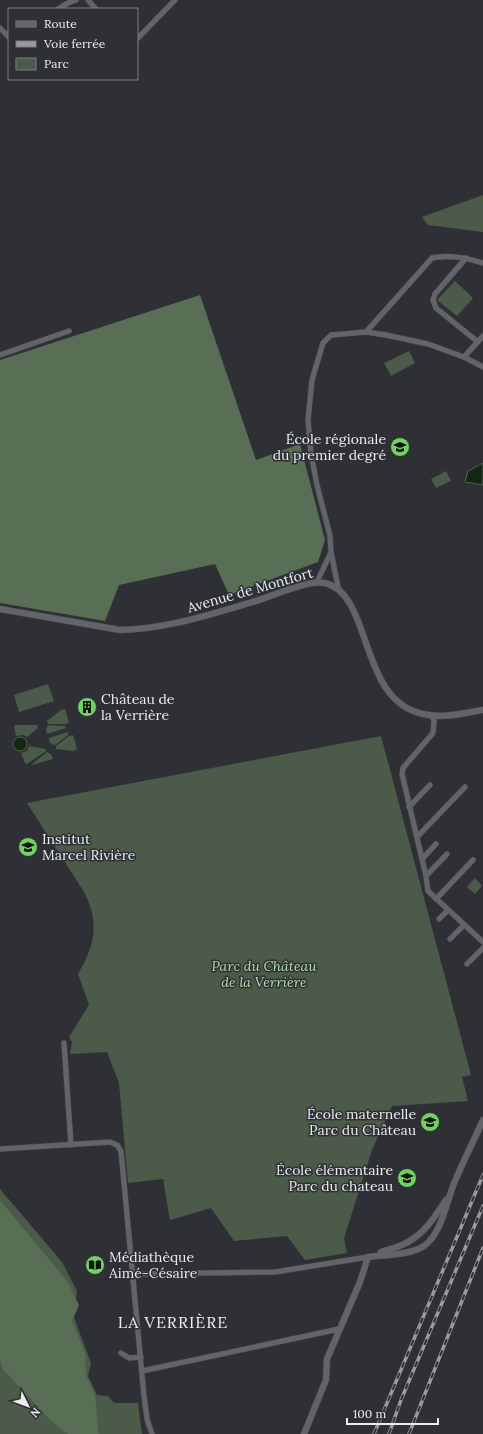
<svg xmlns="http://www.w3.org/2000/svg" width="483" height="1434" viewBox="0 0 483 1434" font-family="Lora,serif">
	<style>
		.green { fill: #4c5b49 }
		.forest { fill: #586e55 }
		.water { fill: #142711; stroke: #546254 }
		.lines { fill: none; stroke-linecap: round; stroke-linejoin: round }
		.minor-casing { stroke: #494b4f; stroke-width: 6 }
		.tertiary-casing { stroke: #494b4f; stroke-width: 7 }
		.minor { stroke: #626469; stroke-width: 5 }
		.tertiary { stroke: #626469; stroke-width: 6 }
		.rail-casing { stroke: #999b9f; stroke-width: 3.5 }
		.rail { stroke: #2e3035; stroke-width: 2; stroke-dasharray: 6; stroke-linecap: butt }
		.labels { text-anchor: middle; stroke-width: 3; stroke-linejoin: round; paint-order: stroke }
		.poi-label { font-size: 14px; fill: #ebedf0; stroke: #2e3035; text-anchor: end }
		.street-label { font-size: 14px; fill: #ebedf0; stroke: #2e3035 }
		.park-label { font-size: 14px; font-style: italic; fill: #b4ddad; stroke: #2e3035 }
		.quarter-label { font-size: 16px; letter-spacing: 1px; fill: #ebedf0; stroke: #2e3035 }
	</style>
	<rect width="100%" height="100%" fill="#2e3035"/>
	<!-- green -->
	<g class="green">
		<path d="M483 195V232L428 225 422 217Z"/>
		<path d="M455 281 473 298 457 316 437 300Z"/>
		<path d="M409 351 415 363 391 376 384 363Z"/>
		<path d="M446 471 451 481 436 488 431 479Z"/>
		<path d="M48 684 54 701 19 712 14 695Z"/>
		<path d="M65 709 69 723 66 724H48L47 721 61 710Z"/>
		<path d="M14 725H37L38 728 27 737 23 735 16 736Z"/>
		<path d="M48 725 65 726 66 728 47 734 46 729Z"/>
		<path d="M68 732V735L55 745 50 743 49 738Z"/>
		<path d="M73 735 77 749 73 751 56 749V746L69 736Z"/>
		<path d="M381 736 471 1075 462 1077 468 1101 392 1106 372 1150 344 1238 347 1253 305 1260 287 1236 234 1241 211 1208 170 1220 163 1179 128 1183 119 1083 107 1052 70 1054 72 1042 69 1037 89 1005 78 974C95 945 100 923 84 892L27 803Z"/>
		<path d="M29 746 46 749V751L27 764 25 763 21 753 27 751Z"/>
		<path d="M47 752 51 754 53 759 32 765V764Z"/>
		<path d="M475 878 482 886 475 894 467 887Z"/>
		<path d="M0 1189 62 1262 77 1291 73 1315 91 1363 88 1376 97 1395 108 1396 114 1403H138L142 1434H99L95 1401 87 1434H0Z"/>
	</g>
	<!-- forest -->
	<g class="forest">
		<path d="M200 295 256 460 300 444 325 540 318 562 229 595 215 564 119 585 105 621 0 603V360Z"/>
		<path d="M0 1200 67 1281 79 1305 72 1321 85 1353 86 1375 95 1395 99 1434H68L49 1419 2 1368 0 1357Z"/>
	</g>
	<!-- water -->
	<g class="water">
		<path d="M483 463V485L465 482 468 471Z"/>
		<circle cx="20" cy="744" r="7"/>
	</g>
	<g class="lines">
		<defs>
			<g id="minor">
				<path d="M88 0 96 9"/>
				<path d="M58 9 68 3 76 0"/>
				<path d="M0 28 9 37"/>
				<path d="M137 39 175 0"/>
				<path d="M466 258 435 294 433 300 436 308 478 342"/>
				<path d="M366 332 432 258C449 254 466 258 483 263"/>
				<path d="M0 355 69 331"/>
				<path d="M464 357 483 336"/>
				<path d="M317 582 331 552"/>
				<path d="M338 587 331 552 330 536 317 485 311 454 308 420 312 380 323 343 331 335 366 332 386 335 428 344 464 357 483 367"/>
				<path d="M432 716 434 721 433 733 403 768 402 774 426 876 428 891 483 942"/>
				<path d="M409 807 430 785"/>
				<path d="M417 837 465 787"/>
				<path d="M422 859 436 844"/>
				<path d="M426 876 447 854"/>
				<path d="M436 899 473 860"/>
				<path d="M439 919 448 910"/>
				<path d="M450 939 464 925"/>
				<path d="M467 964 483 948"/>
				<path d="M64 1043 71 1145"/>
				<path d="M0 1149 110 1142 117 1145 121 1151 144 1396 147 1419 152 1434"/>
				<path d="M133 1274 275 1272 368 1257"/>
				<path d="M121 1353 129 1358 141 1357"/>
				<path d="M142 1371 339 1329"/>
			</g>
			<g id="tertiary">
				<path d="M0 609 120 630C167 629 211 614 256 601 272 596 310 579 325 583 373 594 358 701 423 714 443 719 464 713 483 710"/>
				<path d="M381 1252C390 1249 400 1247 408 1242 426 1232 435 1216 446 1200"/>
				<path d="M368 1257C384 1255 411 1255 424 1246 442 1234 447 1199 455 1181 464 1160 474 1140 483 1120"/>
				<path d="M304 1434 326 1380 327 1359 360 1282 368 1257"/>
			</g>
		</defs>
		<!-- minor casing -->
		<use href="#minor" class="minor-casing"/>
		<!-- tertiary casing -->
		<use href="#tertiary" class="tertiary-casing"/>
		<!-- minor -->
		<use href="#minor" class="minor"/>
		<!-- tertiary -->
		<use href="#tertiary" class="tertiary"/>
		<defs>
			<g id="rail">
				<path d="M374 1434 483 1175"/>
				<path d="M389 1434 401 1400 483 1206"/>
				<path d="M409 1434 483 1248"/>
			</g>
		</defs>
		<!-- rail casing -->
		<use href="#rail" class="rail-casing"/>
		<!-- rail -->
		<use href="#rail" class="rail"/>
	</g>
	<!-- icons -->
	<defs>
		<symbol id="school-disc" viewBox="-11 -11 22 22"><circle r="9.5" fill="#70d35f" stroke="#2e3035"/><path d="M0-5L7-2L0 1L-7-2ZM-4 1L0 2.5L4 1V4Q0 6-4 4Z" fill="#111"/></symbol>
		<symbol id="building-disc" viewBox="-11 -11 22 22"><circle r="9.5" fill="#70d35f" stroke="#2e3035"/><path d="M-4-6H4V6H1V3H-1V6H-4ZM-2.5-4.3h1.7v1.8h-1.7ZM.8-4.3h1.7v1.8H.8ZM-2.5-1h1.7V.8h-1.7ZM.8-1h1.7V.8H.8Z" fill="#111"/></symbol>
		<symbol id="university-disc" viewBox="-11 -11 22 22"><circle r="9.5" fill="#70d35f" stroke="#2e3035"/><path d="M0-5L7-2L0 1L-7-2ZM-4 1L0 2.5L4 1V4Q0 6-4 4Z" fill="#111"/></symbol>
		<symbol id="library-disc" viewBox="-11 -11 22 22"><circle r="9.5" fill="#70d35f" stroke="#2e3035"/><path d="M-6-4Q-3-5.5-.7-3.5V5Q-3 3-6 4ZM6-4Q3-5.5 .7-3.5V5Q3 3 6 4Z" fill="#111"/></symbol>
	</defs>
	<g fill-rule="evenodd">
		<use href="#school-disc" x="389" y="436" width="22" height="22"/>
		<use href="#building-disc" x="76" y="696" width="22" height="22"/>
		<use href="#university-disc" x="17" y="836" width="22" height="22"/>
		<use href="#school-disc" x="419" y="1111" width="22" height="22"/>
		<use href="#school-disc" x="396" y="1167" width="22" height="22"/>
		<use href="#library-disc" x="84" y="1254" width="22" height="22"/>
	</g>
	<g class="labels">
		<!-- poi labels -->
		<g class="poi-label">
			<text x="386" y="444">École régionale<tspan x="386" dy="16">du premier degré</tspan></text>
			<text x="101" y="704" text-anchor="start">Château de<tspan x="101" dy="16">la Verrière</tspan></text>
			<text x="42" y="844" text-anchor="start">Institut<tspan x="42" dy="16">Marcel Rivière</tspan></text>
			<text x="416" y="1119">École maternelle<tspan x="416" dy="16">Parc du Château</tspan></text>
			<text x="393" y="1175">École élémentaire<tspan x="393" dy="16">Parc du chateau</tspan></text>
			<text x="109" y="1262" text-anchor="start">Médiathèque<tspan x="109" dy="16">Aimé-Césaire</tspan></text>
		</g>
		<!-- street labels -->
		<g class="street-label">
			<text transform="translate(250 590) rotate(-16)" y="5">Avenue de Montfort</text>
		</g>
		<!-- park labels -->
		<g class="park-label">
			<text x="264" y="971">Parc du Château<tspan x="264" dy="16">de la Verrière</tspan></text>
		</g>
		<!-- quarter labels -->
		<g class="quarter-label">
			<text x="173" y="1328">LA VERRIÈRE</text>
		</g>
	</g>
	<!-- legend -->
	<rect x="8" y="8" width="130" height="72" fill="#2e3035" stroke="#7a7c80"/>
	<rect x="16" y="21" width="20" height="6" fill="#626469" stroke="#7a7c80"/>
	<text x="44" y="28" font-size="12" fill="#ebedf0">Route</text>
	<rect x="16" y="41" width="20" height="6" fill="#999b9f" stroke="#7a7c80"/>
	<text x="44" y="48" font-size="12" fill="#ebedf0">Voie ferrée</text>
	<rect x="16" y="58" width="20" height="12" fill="#4c5b49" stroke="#7a7c80"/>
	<text x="44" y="68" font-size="12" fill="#ebedf0">Parc</text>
	<!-- north arrow -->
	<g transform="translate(28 1406) rotate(132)" stroke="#2e3035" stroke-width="3" paint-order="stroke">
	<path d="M0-3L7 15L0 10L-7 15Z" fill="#ebedf0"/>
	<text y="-6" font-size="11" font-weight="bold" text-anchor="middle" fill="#ebedf0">N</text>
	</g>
	<!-- scale -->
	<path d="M347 1418v6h91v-6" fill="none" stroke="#ebedf0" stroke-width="2"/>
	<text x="353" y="1418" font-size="12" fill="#ebedf0" stroke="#2e3035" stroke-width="3" paint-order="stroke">100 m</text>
</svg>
